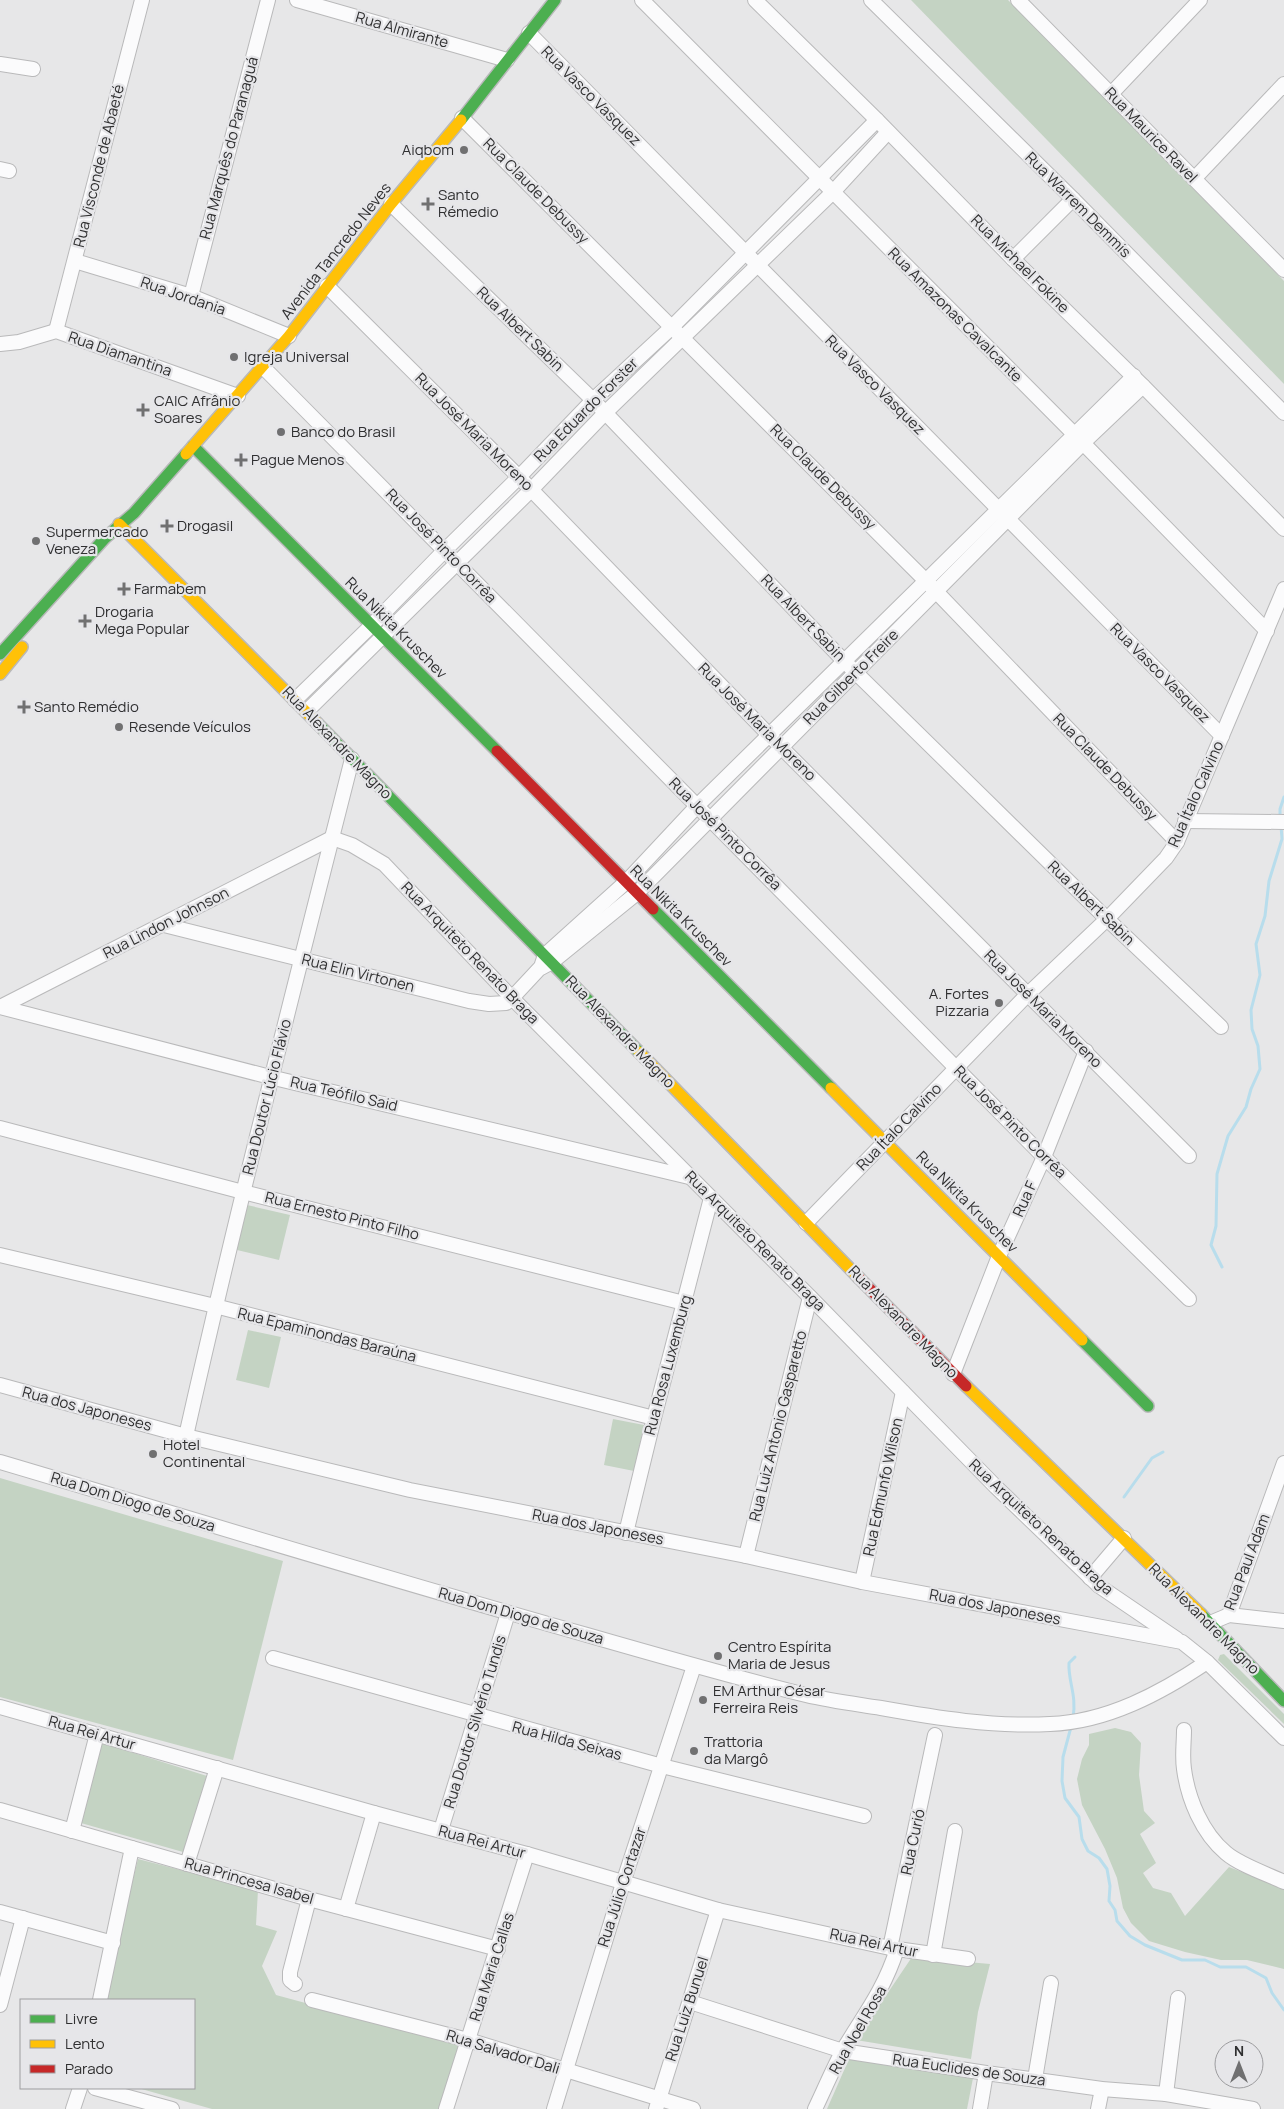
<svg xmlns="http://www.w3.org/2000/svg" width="1284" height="2109" viewBox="0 0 1284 2109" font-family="Manrope,sans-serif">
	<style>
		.green { fill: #c4d3c3 }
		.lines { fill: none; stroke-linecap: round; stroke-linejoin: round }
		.stream { stroke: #b8ddec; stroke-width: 3 }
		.street-casing { stroke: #b9b9ba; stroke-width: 16 }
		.fast-casing { stroke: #b9b9ba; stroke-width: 14 }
		.slow-casing { stroke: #b9b9ba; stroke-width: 14 }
		.jam-casing { stroke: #b9b9ba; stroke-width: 14 }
		.street { stroke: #fbfbfc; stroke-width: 14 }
		.fast { stroke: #4caf50; stroke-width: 11 }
		.slow { stroke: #ffc107; stroke-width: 11 }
		.jam { stroke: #c62828; stroke-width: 11 }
		.poi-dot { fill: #707071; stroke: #e6e6e9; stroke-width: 2 }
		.labels { text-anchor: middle; stroke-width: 4.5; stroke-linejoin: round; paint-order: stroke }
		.street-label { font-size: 15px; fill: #303031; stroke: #e6e6e9 }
		.poi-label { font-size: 15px; fill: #303031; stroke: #e6e6e9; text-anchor: start }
	</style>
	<rect width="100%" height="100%" fill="#e7e7e8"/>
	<!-- green -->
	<g class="green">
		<path d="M911 0H1008L1284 281V384Z"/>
		<path d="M247 1205 290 1215 279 1260 237 1250Z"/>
		<path d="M248 1330 281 1337 269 1388 236 1380Z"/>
		<path d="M613 1419 644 1425 634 1471 604 1465Z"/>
		<path d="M0 1478 283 1561 233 1760 0 1697Z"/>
		<path d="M1224 1654 1284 1714V1724L1218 1660 1220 1655Z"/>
		<path d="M1115 1728 1131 1732 1141 1743 1139 1775 1144 1811 1155 1823 1140 1834 1156 1863 1143 1873 1153 1888 1171 1893 1185 1916 1229 1867 1284 1888V1969L1247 1960H1221L1185 1952 1149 1941 1131 1923 1123 1908 1117 1878 1105 1849 1082 1805 1077 1779 1082 1759 1089 1745V1734Z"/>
		<path d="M102 1743 207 1776 183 1852 81 1823Z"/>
		<path d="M138 1859 258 1890 256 1925 277 1931 262 1966 276 1995 460 2045 439 2109H212L138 2088H194V2000H104Z"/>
		<path d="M912 1957 990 1964 978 2012 971 2059 856 2040Z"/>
		<path d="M849 2059 973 2078 967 2109H827Z"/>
	</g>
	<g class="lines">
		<!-- stream -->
		<g class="stream">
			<path d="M1280 817V809L1284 797"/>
			<path d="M1222 1267 1211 1245 1216 1226 1217 1174 1228 1136 1246 1107 1251 1089 1260 1069 1258 1046 1252 1029 1251 1010 1260 975 1256 944 1265 916 1269 881 1282 839 1281 826"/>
			<path d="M1124 1497 1152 1458 1163 1452"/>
			<path d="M1073 1718C1077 1695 1068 1682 1069 1663L1075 1657"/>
			<path d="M1071 1727 1063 1757 1062 1781 1065 1798 1079 1817 1082 1839 1088 1851 1099 1858 1107 1869 1110 1886 1109 1901 1115 1910 1117 1921 1130 1936 1145 1945 1182 1960H1205L1220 1967H1246L1266 1978 1272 1993 1284 2010"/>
		</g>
		<defs>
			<g id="street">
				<path d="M297 0 507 60"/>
				<path d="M642 0 1083 443 1267 631"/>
				<path d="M755 0 877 120 1013 259 1143 386 1284 529"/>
				<path d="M871 0 1073 199 1284 413"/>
				<path d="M1018 0 1284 270"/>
				<path d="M529 33 1222 736"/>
				<path d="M0 64 33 69"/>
				<path d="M1111 94 1200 0"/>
				<path d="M462 118 926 581 1177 842"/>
				<path d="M0 169 9 171"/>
				<path d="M1194 179 1284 84"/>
				<path d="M391 204 593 400 844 661 1107 919 1221 1027"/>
				<path d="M1013 259 1073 199"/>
				<path d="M75 261 191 296 289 336"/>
				<path d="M327 286 519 477 769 735 1189 1156"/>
				<path d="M191 296 268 0"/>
				<path d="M56 331 142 0"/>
				<path d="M0 344 19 342 56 331 238 396"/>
				<path d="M263 367 1044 1157 1189 1299"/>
				<path d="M295 700 372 625 445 550 519 477 593 400 672 327 877 120"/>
				<path d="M307 711 531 490 606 412 833 192 888 132"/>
				<path d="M1185 821 1284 822"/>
				<path d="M332 838 352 845 384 864 512 998 810 1297 996 1487 1099 1586 1177 1639"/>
				<path d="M164 925 469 1001 489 1004 506 1003 512 998 539 969 552 962 637 893 1083 443 1143 386"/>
				<path d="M542 964 545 955 626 882 698 805 1134 376"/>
				<path d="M0 1007 270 1077 689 1177"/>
				<path d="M0 1007 332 838"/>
				<path d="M0 1128 243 1192 684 1303"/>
				<path d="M806 1223 1028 994 1107 919 1166 858 1177 842 1284 589"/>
				<path d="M0 1255 215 1306 654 1418"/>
				<path d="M953 1374 999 1256 1044 1157 1086 1051"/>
				<path d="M0 1385 186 1436 410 1490 746 1556 862 1582 1182 1642 1207 1662 1284 1738"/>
				<path d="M186 1436C237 1209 295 984 352 759"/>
				<path d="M0 1462C196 1520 391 1580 587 1635 660 1656 733 1677 806 1695 831 1701 856 1704 881 1708 937 1718 993 1727 1050 1724 1107 1722 1161 1693 1207 1662"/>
				<path d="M626 1533 654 1418 711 1198"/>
				<path d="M746 1556 810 1297"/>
				<path d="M1090 1578 1124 1538"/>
				<path d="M862 1582 903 1392"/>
				<path d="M1229 1615 1284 1621"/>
				<path d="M1210 1623 1229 1615 1284 1463"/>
				<path d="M273 1658 662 1766 864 1816"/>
				<path d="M0 1707 374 1813 527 1854 718 1910 890 1948 968 1959"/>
				<path d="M1184 1730C1184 1743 1182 1756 1184 1769 1188 1799 1202 1833 1226 1853 1240 1865 1267 1874 1284 1882"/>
				<path d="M0 1810 309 1899 498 1949"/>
				<path d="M441 1830 508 1613"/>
				<path d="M72 1831 97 1734"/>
				<path d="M187 1864 217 1768"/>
				<path d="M346 1909 374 1813"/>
				<path d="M0 1912 113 1943"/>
				<path d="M890 1948 935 1735"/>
				<path d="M933 1955 955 1831"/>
				<path d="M295 1984 290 1980V1972L309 1899"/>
				<path d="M100 2000 132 1848"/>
				<path d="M312 2000 468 2040 693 2109"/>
				<path d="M690 2002 843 2051 986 2073 1102 2089 1166 2094 1253 2109"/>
				<path d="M0 2005 23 1918"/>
				<path d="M1035 2079 1051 1983"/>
				<path d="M95 2088 172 2109"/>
				<path d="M1166 2094 1178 1998"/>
				<path d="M73 2109 80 2088"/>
				<path d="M446 2109 527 1854"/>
				<path d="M554 2109 623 1883 694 1666"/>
				<path d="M656 2109 718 1910"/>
				<path d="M815 2109C824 2090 833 2069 843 2050 864 2015 884 1990 897 1949"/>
				<path d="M980 2109 986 2073"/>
				<path d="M1098 2109 1102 2089"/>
			</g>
			<g id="fast">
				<path d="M461 120 555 0"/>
				<path d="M193 446 497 751"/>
				<path d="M0 654 105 538 134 513 186 454"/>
				<path d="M317 723 639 1052"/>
				<path d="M653 909 831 1088"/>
				<path d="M1082 1340 1148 1406"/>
				<path d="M1201 1614 1284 1701"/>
			</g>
			<g id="slow">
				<path d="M186 454 289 336 391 204 461 120"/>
				<path d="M119 524 317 723"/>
				<path d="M0 674 22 647"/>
				<path d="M639 1052 859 1278"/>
				<path d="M831 1088 1082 1340"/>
				<path d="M966 1386 1201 1614"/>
			</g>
			<g id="jam">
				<path d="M497 751 653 909"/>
				<path d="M859 1278 966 1386"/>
			</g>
		</defs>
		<!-- street casing -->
		<use href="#street" class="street-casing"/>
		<!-- fast casing -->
		<use href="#fast" class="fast-casing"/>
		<!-- slow casing -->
		<use href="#slow" class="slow-casing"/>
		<!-- jam casing -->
		<use href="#jam" class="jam-casing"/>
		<!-- street -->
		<use href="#street" class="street"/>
		<!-- fast -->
		<use href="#fast" class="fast"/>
		<!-- slow -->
		<use href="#slow" class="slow"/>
		<!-- jam -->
		<use href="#jam" class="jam"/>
	</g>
	<!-- markers -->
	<g class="poi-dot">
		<circle cx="464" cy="150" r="5"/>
		<path d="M425.5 196.5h5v5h5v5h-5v5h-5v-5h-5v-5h5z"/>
		<circle cx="234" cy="357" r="5"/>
		<path d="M140.5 402.5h5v5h5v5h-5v5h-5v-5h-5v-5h5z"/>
		<circle cx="281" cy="432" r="5"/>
		<path d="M238.5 452.5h5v5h5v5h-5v5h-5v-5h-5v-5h5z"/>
		<path d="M164.5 518.5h5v5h5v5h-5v5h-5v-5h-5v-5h5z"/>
		<circle cx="36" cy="541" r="5"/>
		<path d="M121.5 581.5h5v5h5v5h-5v5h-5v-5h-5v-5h5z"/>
		<path d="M82.5 613.5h5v5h5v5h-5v5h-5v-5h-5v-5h5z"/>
		<path d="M21.5 699.5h5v5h5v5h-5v5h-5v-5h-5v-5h5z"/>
		<circle cx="119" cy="727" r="5"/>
		<circle cx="999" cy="1003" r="5"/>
		<circle cx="153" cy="1454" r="5"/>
		<circle cx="718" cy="1656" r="5"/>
		<circle cx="703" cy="1700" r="5"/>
		<circle cx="694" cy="1751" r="5"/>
	</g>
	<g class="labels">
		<!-- street labels -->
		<g class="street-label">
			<text transform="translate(402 30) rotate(16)" y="5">Rua Almirante</text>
			<text transform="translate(591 96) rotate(45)" y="5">Rua Vasco Vasquez</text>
			<text transform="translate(1151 135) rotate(46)" y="5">Rua Maurice Ravel</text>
			<text transform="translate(229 148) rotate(-75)" y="5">Rua Marquês do Paranaguá</text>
			<text transform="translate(99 166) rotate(-76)" y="5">Rua Visconde de Abaeté</text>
			<text transform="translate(536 191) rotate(45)" y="5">Rua Claude Debussy</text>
			<text transform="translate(1078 205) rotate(45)" y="5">Rua Warrem Demmis</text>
			<text transform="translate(336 251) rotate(-52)" y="5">Avenida Tancredo Neves</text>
			<text transform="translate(1020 264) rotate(45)" y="5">Rua Michael Fokine</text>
			<text transform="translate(183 296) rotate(19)" y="5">Rua Jordania</text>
			<text transform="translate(955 315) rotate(45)" y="5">Rua Amazonas Cavalcante</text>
			<text transform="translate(520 329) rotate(44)" y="5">Rua Albert Sabin</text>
			<text transform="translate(120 354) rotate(19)" y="5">Rua Diamantina</text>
			<text transform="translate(875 385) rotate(45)" y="5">Rua Vasco Vasquez</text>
			<text transform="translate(586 410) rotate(-45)" y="5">Rua Eduardo Forster</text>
			<text transform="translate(474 432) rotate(45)" y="5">Rua José Maria Moreno</text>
			<text transform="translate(823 477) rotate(45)" y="5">Rua Claude Debussy</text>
			<text transform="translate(441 546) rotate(46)" y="5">Rua José Pinto Corrêa</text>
			<text transform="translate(803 618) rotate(46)" y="5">Rua Albert Sabin</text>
			<text transform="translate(396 628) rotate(45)" y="5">Rua Nikita Kruschev</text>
			<text transform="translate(1160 673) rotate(45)" y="5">Rua Vasco Vasquez</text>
			<text transform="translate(851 677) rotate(-45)" y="5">Rua Gilberto Freire</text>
			<text transform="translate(757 722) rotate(45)" y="5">Rua José Maria Moreno</text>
			<text transform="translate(337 743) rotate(46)" y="5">Rua Alexandre Magno</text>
			<text transform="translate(1105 767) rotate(46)" y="5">Rua Claude Debussy</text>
			<text transform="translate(1196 794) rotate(-66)" y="5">Rua Ítalo Calvino</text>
			<text transform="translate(725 834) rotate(45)" y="5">Rua José Pinto Corrêa</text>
			<text transform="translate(1091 903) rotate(44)" y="5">Rua Albert Sabin</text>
			<text transform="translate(681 916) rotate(45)" y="5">Rua Nikita Kruschev</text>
			<text transform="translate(166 923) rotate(-27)" y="5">Rua Lindon Johnson</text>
			<text transform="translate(470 953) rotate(46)" y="5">Rua Arquiteto Renato Braga</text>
			<text transform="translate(358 973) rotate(14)" y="5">Rua Elin Virtonen</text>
			<text transform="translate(1043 1009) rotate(45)" y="5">Rua José Maria Moreno</text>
			<text transform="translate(620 1032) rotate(46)" y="5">Rua Alexandre Magno</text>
			<text transform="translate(344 1094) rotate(13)" y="5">Rua Teófilo Said</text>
			<text transform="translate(267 1097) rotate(-76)" y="5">Rua Doutor Lúcio Flávio</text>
			<text transform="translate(1010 1122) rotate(45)" y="5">Rua José Pinto Corrêa</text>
			<text transform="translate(899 1127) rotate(-46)" y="5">Rua Ítalo Calvino</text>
			<text transform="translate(1025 1199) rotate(-66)" y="5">Rua F</text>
			<text transform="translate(967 1202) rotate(45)" y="5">Rua Nikita Kruschev</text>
			<text transform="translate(342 1216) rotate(14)" y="5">Rua Ernesto Pinto Filho</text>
			<text transform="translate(755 1241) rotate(45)" y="5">Rua Arquiteto Renato Braga</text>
			<text transform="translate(903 1322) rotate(46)" y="5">Rua Alexandre Magno</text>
			<text transform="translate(327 1335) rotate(14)" y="5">Rua Epaminondas Baraúna</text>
			<text transform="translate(668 1365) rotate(-75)" y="5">Rua Rosa Luxemburg</text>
			<text transform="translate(87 1409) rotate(15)" y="5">Rua dos Japoneses</text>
			<text transform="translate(778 1426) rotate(-76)" y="5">Rua Luiz Antonio Gasparetto</text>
			<text transform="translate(883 1487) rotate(-78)" y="5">Rua Edmunfo Wilson</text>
			<text transform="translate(133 1502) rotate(17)" y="5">Rua Dom Diogo de Souza</text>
			<text transform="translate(598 1527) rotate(11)" y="5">Rua dos Japoneses</text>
			<text transform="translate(1041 1527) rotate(43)" y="5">Rua Arquiteto Renato Braga</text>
			<text transform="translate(1247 1562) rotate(-69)" y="5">Rua Paul Adam</text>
			<text transform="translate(995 1607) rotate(11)" y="5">Rua dos Japoneses</text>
			<text transform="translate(521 1616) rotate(16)" y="5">Rua Dom Diogo de Souza</text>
			<text transform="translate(1204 1619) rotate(45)" y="5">Rua Alexandre Magno</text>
			<text transform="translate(475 1722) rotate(-73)" y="5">Rua Doutor Silvério Tundis</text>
			<text transform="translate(92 1733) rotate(16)" y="5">Rua Rei Artur</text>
			<text transform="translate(567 1741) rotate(15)" y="5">Rua Hilda Seixas</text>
			<text transform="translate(482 1842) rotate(15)" y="5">Rua Rei Artur</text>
			<text transform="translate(913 1842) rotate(-78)" y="5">Rua Curió</text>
			<text transform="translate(249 1881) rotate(16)" y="5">Rua Princesa Isabel</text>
			<text transform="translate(622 1887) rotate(-72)" y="5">Rua Júlio Cortazar</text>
			<text transform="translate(874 1943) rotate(12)" y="5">Rua Rei Artur</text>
			<text transform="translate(492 1967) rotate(-72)" y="5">Rua Maria Callas</text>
			<text transform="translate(687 2009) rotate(-72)" y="5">Rua Luiz Bunuel</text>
			<text transform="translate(858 2030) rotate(-60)" y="5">Rua Noel Rosa</text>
			<text transform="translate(503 2052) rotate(17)" y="5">Rua Salvador Dali</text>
			<text transform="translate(969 2070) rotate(8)" y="5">Rua Euclides de Souza</text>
		</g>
		<!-- poi labels -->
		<g class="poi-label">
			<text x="454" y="155" text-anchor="end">Aiqbom</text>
			<text x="438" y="200">Santo<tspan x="438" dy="17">Rémedio</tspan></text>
			<text x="244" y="362">Igreja Universal</text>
			<text x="154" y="406">CAIC Afrânio<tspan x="154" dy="17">Soares</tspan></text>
			<text x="291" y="437">Banco do Brasil</text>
			<text x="251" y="465">Pague Menos</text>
			<text x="177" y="531">Drogasil</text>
			<text x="46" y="537">Supermercado<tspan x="46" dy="17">Veneza</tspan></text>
			<text x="134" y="594">Farmabem</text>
			<text x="95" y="617">Drogaria<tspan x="95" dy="17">Mega Popular</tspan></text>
			<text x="34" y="712">Santo Remédio</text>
			<text x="129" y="732">Resende Veículos</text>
			<text x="989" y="999" text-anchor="end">A. Fortes<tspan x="989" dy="17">Pizzaria</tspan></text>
			<text x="163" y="1450">Hotel<tspan x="163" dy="17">Continental</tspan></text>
			<text x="728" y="1652">Centro Espírita<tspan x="728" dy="17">Maria de Jesus</tspan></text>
			<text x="713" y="1696">EM Arthur César<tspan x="713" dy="17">Ferreira Reis</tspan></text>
			<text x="704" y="1747">Trattoria<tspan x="704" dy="17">da Margô</tspan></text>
		</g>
	</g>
	<!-- legend -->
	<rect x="20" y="1999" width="175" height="90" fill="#e6e6e9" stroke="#9d9d9f"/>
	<rect x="30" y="2015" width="25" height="8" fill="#4caf50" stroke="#9d9d9f"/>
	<text x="65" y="2024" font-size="15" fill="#303031">Livre</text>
	<rect x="30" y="2040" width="25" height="8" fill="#ffc107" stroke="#9d9d9f"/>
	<text x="65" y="2049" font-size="15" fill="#303031">Lento</text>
	<rect x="30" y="2065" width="25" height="8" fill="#c62828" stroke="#9d9d9f"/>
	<text x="65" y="2074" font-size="15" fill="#303031">Parado</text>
	<!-- north arrow -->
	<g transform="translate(1239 2064)"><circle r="24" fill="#e6e6e9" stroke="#9d9d9f"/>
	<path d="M0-4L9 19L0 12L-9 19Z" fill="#707071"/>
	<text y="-8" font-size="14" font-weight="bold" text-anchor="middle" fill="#303031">N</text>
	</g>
</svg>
